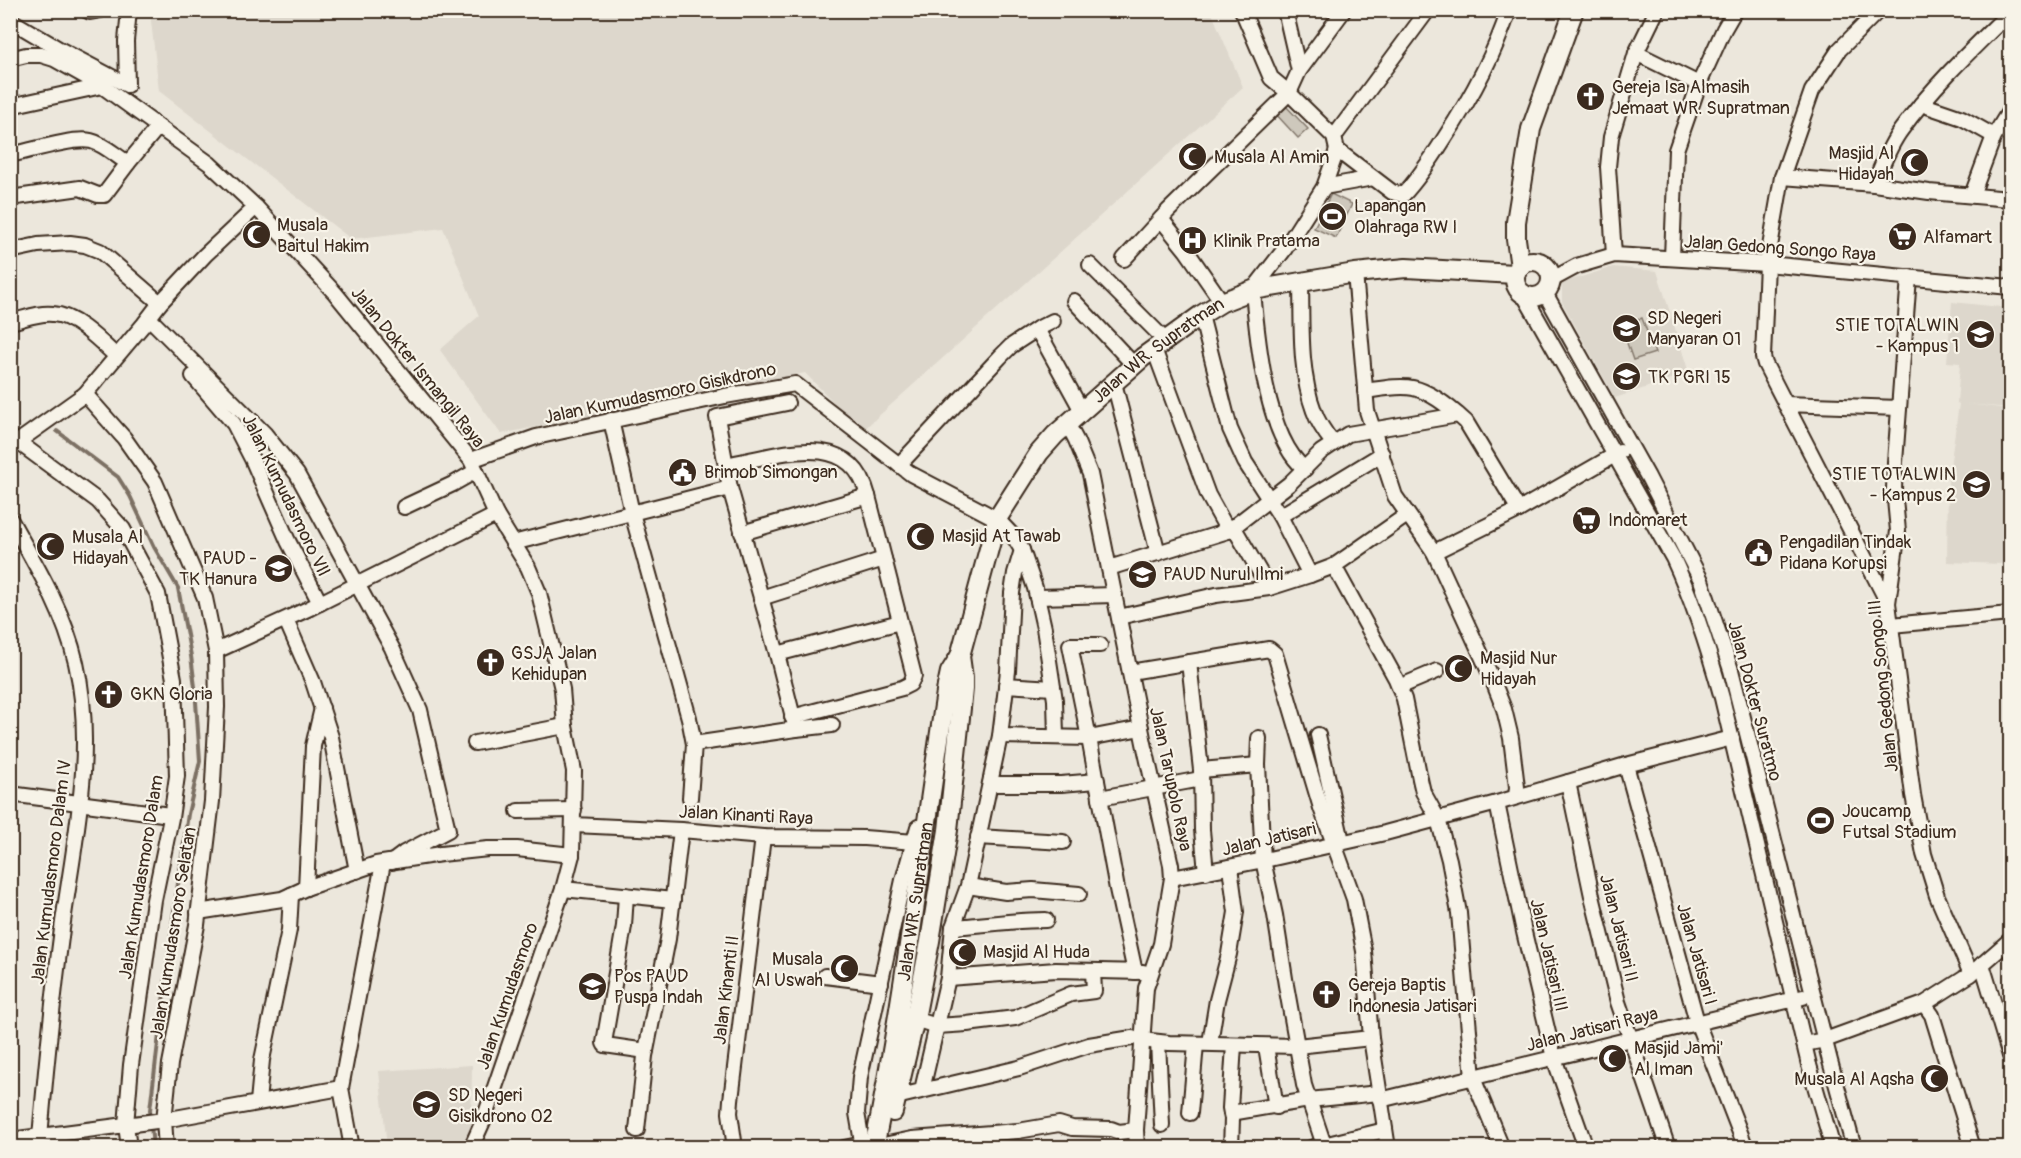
<svg xmlns="http://www.w3.org/2000/svg" width="2021" height="1158" viewBox="0 0 2021 1158" font-family="Pangolin,sans-serif">
	<style>
		.built { fill: #ddd7cc }
		.green { fill: #cec8bc; stroke: #84796d; stroke-width: 1.5 }
		.lines { fill: none; stroke-linecap: round; stroke-linejoin: round }
		.stream { stroke: #7c7064; stroke-width: 4 }
		.minor-casing { stroke: #3b2a1e; stroke-width: 18 }
		.major-casing { stroke: #3b2a1e; stroke-width: 22 }
		.minor { stroke: #f7f3e8; stroke-width: 14 }
		.major { stroke: #f7f3e8; stroke-width: 18 }
		.labels { text-anchor: middle; stroke-width: 4.5; stroke-linejoin: round; paint-order: stroke }
		.poi-label { font-size: 18px; fill: #3b2a1e; stroke: #f7f3e8; text-anchor: start }
		.street-label { font-size: 18px; fill: #3b2a1e; stroke: #f7f3e8 }
	</style>
	<rect width="100%" height="100%" fill="#ece7dc"/>
	<filter id="ink" filterUnits="userSpaceOnUse"><feTurbulence type="fractalNoise" baseFrequency=".0167" numOctaves="2"/><feDisplacementMap in="SourceGraphic" scale="12" xChannelSelector="R" yChannelSelector="G"/><feConvolveMatrix kernelMatrix="1 2 1 2 8 2 1 2 1" color-interpolation-filters="sRGB"/></filter>
	<g filter="url(#ink)">
		<!-- built -->
		<g class="built">
			<path d="M155 10 1211 11 1243 87 862 431 805 373 501 434 440 350 479 316 443 228 351 239 159 91 150 12Z"/>
			<path d="M1613 267 1657 271 1689 373 1615 398 1562 302V283Z"/>
			<path d="M1952 302 2010 308V408L1966 404 2010 409V432L2005 487 2003 564 1947 562 1948 481 1959 404 1957 403 1960 363 1947 362Z"/>
			<path d="M472 1065 471 1138 463 1147H387L379 1071Z"/>
		</g>
		<!-- green -->
		<g class="green">
			<path d="M1283 103 1308 129 1298 138 1274 112Z"/>
			<path d="M1331 194 1352 204 1336 238 1314 228Z"/>
			<path d="M1642 318 1655 353 1633 360 1621 326Z"/>
		</g>
		<g class="lines">
			<!-- stream -->
			<g class="stream">
				<path d="M57 431 118 477 130 496 154 547 178 588 191 656 195 687 200 761 188 814 173 918 150 1110 151 1117"/>
				<path d="M151 1125 153 1148"/>
			</g>
			<defs>
				<g id="minor">
					<path d="M86 10 90 12 101 10"/>
					<path d="M1242 10 1271 78 1289 93 1334 137 1337 150 1392 192 1403 195C1419 178 1432 158 1444 139 1471 98 1494 56 1509 10"/>
					<path d="M1285 10 1299 71"/>
					<path d="M1879 10 1839 50 1812 91 1782 177 1767 264 1763 357 1765 364 1888 603"/>
					<path d="M10 20 59 49 127 85 126 41 129 10"/>
					<path d="M1636 53 1699 84"/>
					<path d="M10 59 26 55H41L54 59 102 86 210 164 256 207 335 293 471 460 496 515 528 567 539 593 562 689 565 726 574 771 572 855 563 889 484 1119 471 1148"/>
					<path d="M1921 104 1962 118 1994 136"/>
					<path d="M10 106 102 86"/>
					<path d="M1334 137 1428 10"/>
					<path d="M10 155C30 151 73 137 91 141 104 144 116 156 128 163L158 127"/>
					<path d="M1782 177 1874 184 1929 192 2010 199"/>
					<path d="M1874 184C1882 166 1889 146 1901 130 1932 87 1972 49 2010 12"/>
					<path d="M1324 187 1373 178"/>
					<path d="M1972 195 1994 136 2010 110"/>
					<path d="M10 198 80 188 98 195H104L128 163"/>
					<path d="M1161 219 1186 250 1222 302"/>
					<path d="M10 251 38 245 70 243 85 245 100 251 160 303"/>
					<path d="M1614 255 1608 167 1611 137 1636 53 1657 10"/>
					<path d="M1672 258 1676 150 1699 84 1724 29 1735 10"/>
					<path d="M1124 259 1168 211 1289 93 1299 71 1344 10"/>
					<path d="M1090 265 1165 340"/>
					<path d="M1355 273 1367 411 1395 496 1434 552"/>
					<path d="M1909 277 1895 462 1894 489 1898 531 1888 603 1913 795 1924 854 1937 896 1971 974"/>
					<path d="M1551 280 1577 266 1614 255 1767 264 2010 287"/>
					<path d="M1301 282C1302 324 1299 371 1314 411 1318 423 1325 433 1333 443"/>
					<path d="M1545 293 1648 477 1701 580 1731 670 1830 1061 1854 1148"/>
					<path d="M1524 295 1673 558C1694 603 1709 651 1722 698L1809 1065 1833 1148"/>
					<path d="M1074 301 1134 365"/>
					<path d="M1201 315 1230 429 1245 462 1280 516 1310 575"/>
					<path d="M149 318 265 434 297 474 392 648 420 710 448 830 404 853 392 862"/>
					<path d="M10 322C24 319 39 312 53 314 75 315 101 342 116 356"/>
					<path d="M1037 329 1053 321"/>
					<path d="M1154 349 1208 495 1228 531"/>
					<path d="M193 376 234 424 252 459 288 541 320 603"/>
					<path d="M1114 383 1158 553"/>
					<path d="M1365 391C1380 389 1399 385 1413 388 1432 392 1452 409 1466 422L1519 510"/>
					<path d="M85 394 124 438 155 482 205 598 216 651 217 707 212 801 197 925 170 1064 164 1120 166 1148"/>
					<path d="M1785 404 1899 408"/>
					<path d="M611 420 632 513 689 718 694 744 690 798"/>
					<path d="M1067 423 1076 440 1090 474 1144 743 1171 865 1172 878 1161 944 1146 988 1136 1130 1137 1148"/>
					<path d="M18 442 98 501 123 529 158 594 174 679 177 776 171 818 154 900 131 1065 126 1125 129 1148"/>
					<path d="M12 446 85 394 144 324 160 303 205 255 256 207"/>
					<path d="M471 460 536 437 725 396 795 384 911 474 997 519 1014 537 1022 550 1035 588 1044 628 1055 700 1056 737"/>
					<path d="M726 465C776 456 850 426 868 496L914 676 910 684 902 688 792 717"/>
					<path d="M899 465 1000 357 1011 346 1037 329 1082 411"/>
					<path d="M1305 469C1266 438 1257 338 1253 290L1284 250 1324 187 1337 150"/>
					<path d="M404 507 453 484 476 471"/>
					<path d="M1280 516 1382 454"/>
					<path d="M10 519C36 565 64 611 76 663 96 750 74 842 62 929 53 998 46 1067 40 1137"/>
					<path d="M1233 526 1269 588"/>
					<path d="M742 533 868 496"/>
					<path d="M513 543 730 488"/>
					<path d="M1334 566 1396 679 1404 699 1420 779 1423 792 1438 819 1449 860 1459 913 1473 1078 1502 1148"/>
					<path d="M1109 568 1228 531 1289 484 1321 452 1348 434 1458 415"/>
					<path d="M1037 597 1115 595"/>
					<path d="M761 598 884 559"/>
					<path d="M1119 617 1216 595 1269 588 1310 575 1334 566 1407 515"/>
					<path d="M286 620 313 682 331 737 357 871"/>
					<path d="M1891 625 2010 614"/>
					<path d="M1100 645H1070L1089 738 1117 889 1135 972"/>
					<path d="M216 651 310 608 496 515"/>
					<path d="M777 654 900 622"/>
					<path d="M1189 662 1201 770 1202 830 1206 872"/>
					<path d="M1130 672 1269 649 1275 654 1321 808 1354 899 1364 951 1371 1038 1388 1148"/>
					<path d="M1006 685 1053 688"/>
					<path d="M1399 687 1437 671"/>
					<path d="M796 729 832 725"/>
					<path d="M1318 735 1342 841"/>
					<path d="M1000 736 1089 738 1141 728"/>
					<path d="M1259 738 1258 765 1263 860 1275 915 1286 985 1304 1085 1325 1148"/>
					<path d="M475 743 565 726"/>
					<path d="M694 744 796 729 777 654 730 488 717 417 787 403"/>
					<path d="M1626 765 1697 1022 1746 1148"/>
					<path d="M1201 770 1258 765"/>
					<path d="M1568 782 1592 896 1618 1002 1668 1148"/>
					<path d="M990 784H1061L1097 781"/>
					<path d="M10 794 170 815"/>
					<path d="M1516 797 1517 787 1511 738 1504 709 1491 676 1434 552 1519 510 1620 452"/>
					<path d="M1100 798 1201 779"/>
					<path d="M1497 803 1524 932 1554 1058 1586 1148"/>
					<path d="M518 811 574 810"/>
					<path d="M574 825 681 830 763 837 864 838 915 842"/>
					<path d="M978 837 1063 842"/>
					<path d="M1172 878 1269 859 1385 833 1497 803 1626 765 1732 738"/>
					<path d="M968 886 1006 892 1033 890 1079 894"/>
					<path d="M306 888 313 746 322 708"/>
					<path d="M563 889 673 900"/>
					<path d="M626 895 624 926 604 1043 605 1045 646 1051"/>
					<path d="M198 912 282 899 306 888 376 864 441 854 488 849H517L572 855"/>
					<path d="M953 927C984 925 1015 920 1046 920"/>
					<path d="M1982 964 2010 1056"/>
					<path d="M825 976 881 983"/>
					<path d="M948 978 1056 970 1143 972"/>
					<path d="M1924 1004 1932 1015 1973 1148"/>
					<path d="M908 1017 937 1026 967 1024 1015 1018 1071 994 1094 991 1093 971"/>
					<path d="M1141 1040 1169 1043 1297 1046 1371 1038"/>
					<path d="M1158 1042 1162 1125"/>
					<path d="M1210 1043 1217 1000 1229 954 1236 912 1230 867"/>
					<path d="M1804 1044 1825 1040 1924 1004 1971 974 2010 940"/>
					<path d="M1266 1046 1276 1107"/>
					<path d="M922 1090 948 978 953 927 968 886 1000 736 1008 671 1012 593 1015 573 1022 550"/>
					<path d="M896 1097 1019 1068 1089 1045 1132 1038"/>
					<path d="M1380 1100 1803 997"/>
					<path d="M258 1102 262 1060 289 930 291 895"/>
					<path d="M1190 1113 1196 1044"/>
					<path d="M1231 1113 1309 1100 1379 1093"/>
					<path d="M637 1130 645 1056 668 939 681 830"/>
					<path d="M10 1140 164 1120 341 1088"/>
					<path d="M888 1144 912 1139 1018 1131 1059 1124 1072 1128 1111 1129 1119 1132 1136 1130"/>
					<path d="M352 1148 341 1088 383 863"/>
					<path d="M735 1148 730 1113 731 1100 763 837"/>
					<path d="M844 1148 863 1144"/>
					<path d="M863 1148 857 1113 860 1077 903 880 918 827"/>
					<path d="M1231 1148 1232 1119 1230 1108 1234 1045"/>
					<path d="M1311 1148 1385 1130"/>
				</g>
				<g id="major">
					<circle cx="1533" cy="279" r="18"/>
					<path d="M1520 267 1516 239V222L1531 129 1574 10"/>
					<path d="M893 1112 915 1019 930 941 948 830 963 689V678L960 656"/>
					<path id="s1" d="M874 1148C905 995 923 840 947 686L950 672 960 656 997 519 1039 453 1055 435 1143 357 1201 315 1222 302 1253 290 1355 273 1406 268 1515 274"/>
				</g>
			</defs>
			<!-- minor casing -->
			<use href="#minor" class="minor-casing"/>
			<!-- major casing -->
			<use href="#major" class="major-casing"/>
			<!-- minor -->
			<use href="#minor" class="minor"/>
			<!-- major -->
			<use href="#major" class="major"/>
		</g>
	</g>
	<!-- icons -->
	<defs>
		<symbol id="church-disc" viewBox="-11 -11 22 22"><circle r="9.5" fill="#3b2a1e" stroke="#f7f3e8"/><path d="M-1.2-6h2.4v3.5h3.3v2.4h-3.3V6h-2.4V-.1h-3.3v-2.4h3.3Z" fill="#fff"/></symbol>
		<symbol id="mosque-disc" viewBox="-11 -11 22 22"><circle r="9.5" fill="#3b2a1e" stroke="#f7f3e8"/><path d="M3.5-4.9A6 6 0 1 0 3.5 4.9A5 5 0 1 1 3.5-4.9Z" fill="#fff"/></symbol>
		<symbol id="stadium-disc" viewBox="-11 -11 22 22"><circle r="9.5" fill="#3b2a1e" stroke="#f7f3e8"/><path d="M0-5a6.5 5 0 1 0 0 10a6.5 5 0 1 0 0-10ZM-3.5-1.8h7v3.6h-7Z" fill="#fff"/></symbol>
		<symbol id="supermarket-disc" viewBox="-11 -11 22 22"><circle r="9.5" fill="#3b2a1e" stroke="#f7f3e8"/><path d="M-6-5.5h2.5l.6 2H6L4.5 2H-2.5L-4.4-4H-6ZM-1.5 3.2a1.3 1.3 0 1 0 .1 0ZM3 3.2a1.3 1.3 0 1 0 .1 0Z" fill="#fff"/></symbol>
		<symbol id="hospital-disc" viewBox="-11 -11 22 22"><circle r="9.5" fill="#3b2a1e" stroke="#f7f3e8"/><path d="M-5-5h3v3.5h4V-5h3V5h-3V1.5h-4V5h-3Z" fill="#fff"/></symbol>
		<symbol id="school-disc" viewBox="-11 -11 22 22"><circle r="9.5" fill="#3b2a1e" stroke="#f7f3e8"/><path d="M0-5L7-2L0 1L-7-2ZM-4 1L0 2.5L4 1V4Q0 6-4 4Z" fill="#fff"/></symbol>
		<symbol id="university-disc" viewBox="-11 -11 22 22"><circle r="9.5" fill="#3b2a1e" stroke="#f7f3e8"/><path d="M0-5L7-2L0 1L-7-2ZM-4 1L0 2.5L4 1V4Q0 6-4 4Z" fill="#fff"/></symbol>
		<symbol id="civic-disc" viewBox="-11 -11 22 22"><circle r="9.5" fill="#3b2a1e" stroke="#f7f3e8"/><path d="M-.6-6.5H3V-4.5H.6V-3L4-1V1h2V6H-6V1h2V-1L-.6-3ZM-1.2 2.5V6h2.4V2.5Z" fill="#fff"/></symbol>
	</defs>
	<g fill-rule="evenodd">
		<use href="#church-disc" x="1574" y="80" width="33" height="33"/>
		<use href="#mosque-disc" x="1176" y="140" width="33" height="33"/>
		<use href="#mosque-disc" x="1898" y="146" width="33" height="33"/>
		<use href="#stadium-disc" x="1316" y="200" width="33" height="33"/>
		<use href="#mosque-disc" x="240" y="218" width="33" height="33"/>
		<use href="#supermarket-disc" x="1886" y="220" width="33" height="33"/>
		<use href="#hospital-disc" x="1176" y="224" width="33" height="33"/>
		<use href="#school-disc" x="1610" y="312" width="33" height="33"/>
		<use href="#university-disc" x="1964" y="318" width="33" height="33"/>
		<use href="#school-disc" x="1610" y="360" width="33" height="33"/>
		<use href="#civic-disc" x="666" y="456" width="33" height="33"/>
		<use href="#university-disc" x="1960" y="468" width="33" height="33"/>
		<use href="#supermarket-disc" x="1570" y="504" width="33" height="33"/>
		<use href="#mosque-disc" x="904" y="520" width="33" height="33"/>
		<use href="#mosque-disc" x="34" y="530" width="33" height="33"/>
		<use href="#civic-disc" x="1742" y="536" width="33" height="33"/>
		<use href="#school-disc" x="262" y="552" width="33" height="33"/>
		<use href="#school-disc" x="1126" y="558" width="33" height="33"/>
		<use href="#church-disc" x="474" y="646" width="33" height="33"/>
		<use href="#mosque-disc" x="1442" y="652" width="33" height="33"/>
		<use href="#church-disc" x="92" y="678" width="33" height="33"/>
		<use href="#stadium-disc" x="1804" y="804" width="33" height="33"/>
		<use href="#mosque-disc" x="946" y="936" width="33" height="33"/>
		<use href="#mosque-disc" x="828" y="952" width="33" height="33"/>
		<use href="#school-disc" x="576" y="970" width="33" height="33"/>
		<use href="#church-disc" x="1310" y="978" width="33" height="33"/>
		<use href="#mosque-disc" x="1596" y="1042" width="33" height="33"/>
		<use href="#mosque-disc" x="1918" y="1062" width="33" height="33"/>
		<use href="#school-disc" x="410" y="1088" width="33" height="33"/>
	</g>
	<g class="labels">
		<!-- poi labels -->
		<g class="poi-label">
			<text x="1612" y="93">Gereja Isa Almasih<tspan x="1612" dy="21">Jemaat WR. Supratman</tspan></text>
			<text x="1894" y="159" text-anchor="end">Masjid Al<tspan x="1894" dy="21">Hidayah</tspan></text>
			<text x="1214" y="163">Musala Al Amin</text>
			<text x="1354" y="212">Lapangan<tspan x="1354" dy="21">Olahraga RW I</tspan></text>
			<text x="277" y="231">Musala<tspan x="277" dy="21">Baitul Hakim</tspan></text>
			<text x="1923" y="243">Alfamart</text>
			<text x="1213" y="247">Klinik Pratama</text>
			<text x="1647" y="324">SD Negeri<tspan x="1647" dy="21">Manyaran 01</tspan></text>
			<text x="1959" y="331" text-anchor="end">STIE TOTALWIN<tspan x="1959" dy="21">- Kampus 1</tspan></text>
			<text x="1648" y="383">TK PGRI 15</text>
			<text x="704" y="478">Brimob Simongan</text>
			<text x="1956" y="480" text-anchor="end">STIE TOTALWIN<tspan x="1956" dy="21">- Kampus 2</tspan></text>
			<text x="1608" y="526">Indomaret</text>
			<text x="942" y="542">Masjid At Tawab</text>
			<text x="72" y="543">Musala Al<tspan x="72" dy="21">Hidayah</tspan></text>
			<text x="1779" y="548">Pengadilan Tindak<tspan x="1779" dy="21">Pidana Korupsi</tspan></text>
			<text x="257" y="564" text-anchor="end">PAUD -<tspan x="257" dy="21">TK Hanura</tspan></text>
			<text x="1163" y="580">PAUD Nurul Ilmi</text>
			<text x="511" y="659">GSJA Jalan<tspan x="511" dy="21">Kehidupan</tspan></text>
			<text x="1480" y="664">Masjid Nur<tspan x="1480" dy="21">Hidayah</tspan></text>
			<text x="130" y="700">GKN Gloria</text>
			<text x="1842" y="817">Joucamp<tspan x="1842" dy="21">Futsal Stadium</tspan></text>
			<text x="983" y="958">Masjid Al Huda</text>
			<text x="823" y="965" text-anchor="end">Musala<tspan x="823" dy="21">Al Uswah</tspan></text>
			<text x="614" y="982">Pos PAUD<tspan x="614" dy="21">Puspa Indah</tspan></text>
			<text x="1348" y="991">Gereja Baptis<tspan x="1348" dy="21">Indonesia Jatisari</tspan></text>
			<text x="1634" y="1054">Masjid Jami'<tspan x="1634" dy="21">Al Iman</tspan></text>
			<text x="1914" y="1085" text-anchor="end">Musala Al Aqsha</text>
			<text x="448" y="1101">SD Negeri<tspan x="448" dy="21">Gisikdrono 02</tspan></text>
		</g>
		<!-- street labels -->
		<g class="street-label">
			<text transform="translate(1780 248) rotate(4)" y="6">Jalan Gedong Songo Raya</text>
			<text dy="6" stroke="none"><textPath href="#s1" startOffset="879">Jalan WR. Supratman</textPath></text>
			<text transform="translate(418 367) rotate(51)" y="6">Jalan Dokter Ismangil Raya</text>
			<text transform="translate(660 393) rotate(-12)" y="6">Jalan Kumudasmoro Gisikdrono</text>
			<text transform="translate(286 495) rotate(64)" y="6">Jalan Kumudasmoro Vll</text>
			<text transform="translate(1883 686) rotate(-96)" y="6">Jalan Gedong Songo III</text>
			<text transform="translate(1755 701) rotate(75)" y="6">Jalan Dokter Suratmo</text>
			<text transform="translate(1171 779) rotate(78)" y="6">Jalan Tarupolo Raya</text>
			<text transform="translate(746 815) rotate(3)" y="6">Jalan Kinanti Raya</text>
			<text transform="translate(1269 839) rotate(-13)" y="6">Jalan Jatisari</text>
			<text transform="translate(51 872) rotate(-83)" y="6">Jalan Kumudasmoro Dalam IV</text>
			<text transform="translate(141 877) rotate(-81)" y="6">Jalan Kumudasmoro Dalam</text>
			<text dy="6" stroke="none"><textPath href="#s1" startOffset="250">Jalan WR. Supratman</textPath></text>
			<text transform="translate(1619 928) rotate(76)" y="6">Jalan Jatisari II</text>
			<text transform="translate(173 933) rotate(-81)" y="6">Jalan Kumudasmoro Selatan</text>
			<text transform="translate(1697 954) rotate(74)" y="6">Jalan Jatisari I</text>
			<text transform="translate(1549 955) rotate(77)" y="6">Jalan Jatisari III</text>
			<text transform="translate(726 990) rotate(-83)" y="6">Jalan Kinanti II</text>
			<text transform="translate(507 996) rotate(-71)" y="6">Jalan Kumudasmoro</text>
			<text transform="translate(1592 1029) rotate(-14)" y="6">Jalan Jatisari Raya</text>
		</g>
	</g>
	<!-- margin -->
	<rect width="2021" height="1158" fill="none" stroke="#f7f3e8" stroke-width="36"/>
	<rect x="18" y="18" width="1985" height="1122" fill="none" stroke="#3b2a1e" stroke-width="2" filter="url(#ink)"/>
</svg>
